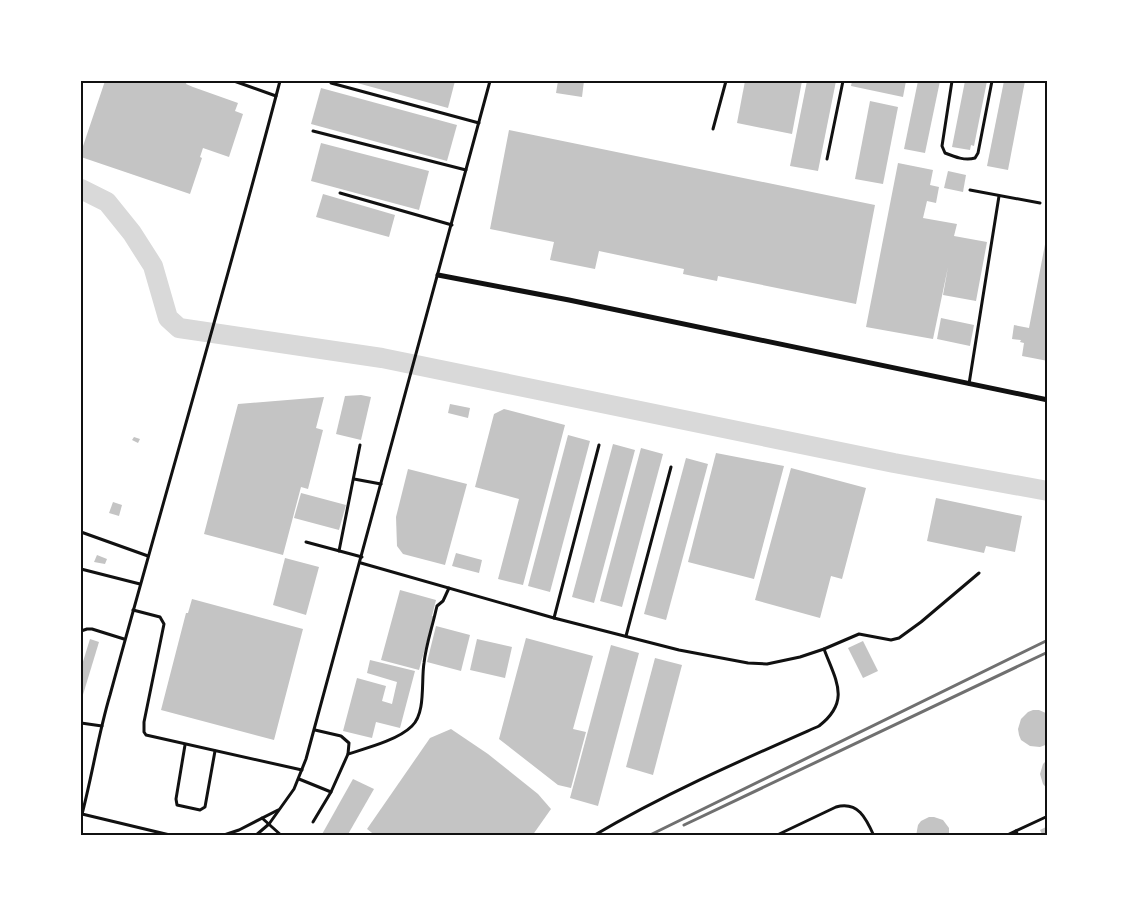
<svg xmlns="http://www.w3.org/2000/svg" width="1129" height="917" viewBox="0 0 1129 917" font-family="Montserrat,sans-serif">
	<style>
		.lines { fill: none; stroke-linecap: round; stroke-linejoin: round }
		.river { stroke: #d9d9d9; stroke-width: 20 }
		.building { fill: #c4c4c4 }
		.service { stroke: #111; stroke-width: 3 }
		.minor { stroke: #111; stroke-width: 5 }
		.rail { stroke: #707070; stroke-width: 3 }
		.neatline { fill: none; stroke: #111; stroke-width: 2 }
	</style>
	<rect width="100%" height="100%" fill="#fff"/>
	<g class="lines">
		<!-- river -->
		<path class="river" d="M81 189 107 202 132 233 153 266 168 318 179 328 382 358 894 463 1048 491"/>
	</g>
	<!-- building -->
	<g class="building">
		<path d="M105 81H187L186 84 193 87 238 103 235 111 243 114 229 157 203 148 200 157 202 158 190 194 81 157V152Z"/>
		<path d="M350 81H455L448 108Z"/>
		<path d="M558 81H584L582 97 556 93Z"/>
		<path d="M745 81H802L792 134 737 123Z"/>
		<path d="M807 81H836L818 171 790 166Z"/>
		<path d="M852 81H906L903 97 851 86Z"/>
		<path d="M918 81H940L925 153 904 149Z"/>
		<path d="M965 81H987L974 146 971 145 970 150 952 147Z"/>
		<path d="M1004 81H1025L1008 170 987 166Z"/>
		<path d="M321 88 457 125 447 161 311 124Z"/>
		<path d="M870 101 898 107 883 184 855 179Z"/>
		<path d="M509 130 875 205 856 304 718 276 717 281 683 274 684 269 599 251 595 269 550 260 554 242 490 229Z"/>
		<path d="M321 143 429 171 419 210 311 181Z"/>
		<path d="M898 163 933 170 930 185 939 187 936 203 927 201 923 218 957 224 954 236 987 242 976 301 943 295 948 267 933 339 866 327Z"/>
		<path d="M948 171 966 175 963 192 944 188Z"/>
		<path d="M323 194 395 215 389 237 316 217Z"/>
		<path d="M1047 234H1048V361L1022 356 1024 343 1020 342 1021 340 1012 339 1014 325 1029 328Z"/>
		<path d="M941 318 974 325 970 346 937 339Z"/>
		<path d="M361 395 371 397 361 440 336 434 345 396Z"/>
		<path d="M324 397 316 428 323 430 308 489 301 487 283 555 204 534 238 404Z"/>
		<path d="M450 404 470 408 468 418 448 413Z"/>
		<path d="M504 409 565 425 523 585 498 579 519 499 475 487 494 414Z"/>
		<path d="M568 435 590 441 550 592 528 586Z"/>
		<path d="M134 437 140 439 138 443 132 440Z"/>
		<path d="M613 444 635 450 594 603 572 597Z"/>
		<path d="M641 448 663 454 622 607 600 601Z"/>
		<path d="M716 453 784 466 754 579 688 562Z"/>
		<path d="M686 458 708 464 666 620 644 614Z"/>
		<path d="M791 468 866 488 842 579 831 576 820 618 755 600Z"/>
		<path d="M408 469 467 484 445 565 403 554 397 546 396 517Z"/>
		<path d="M301 493 346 505 339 530 294 518Z"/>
		<path d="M936 498 1022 516 1015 552 986 546 984 553 927 541Z"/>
		<path d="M113 502 122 505 119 516 109 513Z"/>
		<path d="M456 553 482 560 479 573 452 566Z"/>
		<path d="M97 555 107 559 105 564 94 562Z"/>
		<path d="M285 558 319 567 306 615 273 605Z"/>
		<path d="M400 590 436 600 432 616H434L419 670 381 660Z"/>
		<path d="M192 599 303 629 274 740 161 710 186 613H188Z"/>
		<path d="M436 626 470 635 461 671 427 662Z"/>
		<path d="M526 638 593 656 573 729 586 732 571 788 558 785 499 739Z"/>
		<path d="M90 639 99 642 82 698 81 668Z"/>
		<path d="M477 639 512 647 505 678 470 670Z"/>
		<path d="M863 641 878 671 863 678 848 648Z"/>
		<path d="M611 645 639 653 598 806 570 798Z"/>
		<path d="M655 658 682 665 653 775 626 767Z"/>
		<path d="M370 660 415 671 400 728 376 722 372 738 343 731 357 678 386 686 382 701 392 704 397 682 367 673Z"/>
		<path d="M1033 710H1039L1048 714V744L1040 747 1030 746 1021 740 1019 735 1018 729 1021 719 1028 712Z"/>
		<path d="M451 729 488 754 538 794 551 809 532 836H376L367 829 430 738Z"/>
		<path d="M1048 759V790L1043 784 1040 774 1043 764Z"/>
		<path d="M353 779 374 789 347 836H321Z"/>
		<path d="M929 817H934L943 820 949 828V836H916L918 825 921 821Z"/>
		<path d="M1048 826V836H1043L1040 830Z"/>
	</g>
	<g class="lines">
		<!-- service -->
		<g class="service">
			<path d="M234 81 276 96"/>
			<path d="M952 81 942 146 945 153C955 157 965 161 975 158L978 153 992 81"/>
			<path d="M331 83 479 123"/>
			<path d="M713 129 726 81"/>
			<path d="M313 131 466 170"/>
			<path d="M827 159 843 81"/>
			<path d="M970 190 1040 203"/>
			<path d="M340 193 452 225"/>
			<path d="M969 384 999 196"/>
			<path d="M354 479 381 484"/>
			<path d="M81 532 148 556"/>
			<path d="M306 542 362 557"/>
			<path d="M339 551 360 445"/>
			<path d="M361 563 554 618 679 650 748 663 767 664 800 657 824 649 859 634 891 640 899 638 921 622 979 573"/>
			<path d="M81 569 140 584"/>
			<path d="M133 610 160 617 164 624 144 722V732L146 735 302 770"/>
			<path d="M554 618 599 445"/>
			<path d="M81 631 87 629H92L124 639"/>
			<path d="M626 636 671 467"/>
			<path d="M81 723 102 726"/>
			<path d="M315 730 341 736 349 743 348 754"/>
			<path d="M185 745 176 799 177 805 200 810 205 807 215 751"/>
			<path d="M299 779 331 792 348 754C367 748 398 740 412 726 426 713 421 681 424 663 426 645 432 628 436 610L437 606 443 601 449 588"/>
			<path d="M82 814 174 836"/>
			<path d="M81 818C92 777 98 735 110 695 166 490 226 287 280 81"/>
			<path d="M262 818 282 836"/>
			<path d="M313 822 331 792"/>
			<path d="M1016 831 1018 836"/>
			<path d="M81 835 86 836"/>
			<path d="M221 836 239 830 278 810"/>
			<path d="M255 836 269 824 294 789 306 759 490 81"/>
			<path d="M593 836C666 793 742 760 819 726 851 701 836 681 824 649"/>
			<path d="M775 836 836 807C858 801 866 818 874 836"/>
			<path d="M1005 836 1048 816"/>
		</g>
		<!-- minor -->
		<path class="minor" d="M438 275 569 300 1048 400"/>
		<!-- rail -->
		<g class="rail">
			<path d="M684 825 1048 652"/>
			<path d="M648 836 1048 640"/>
		</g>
	</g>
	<!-- border -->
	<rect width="1129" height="917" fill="none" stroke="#ffffff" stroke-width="165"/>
	<rect x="82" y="82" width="964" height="752" class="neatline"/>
</svg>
